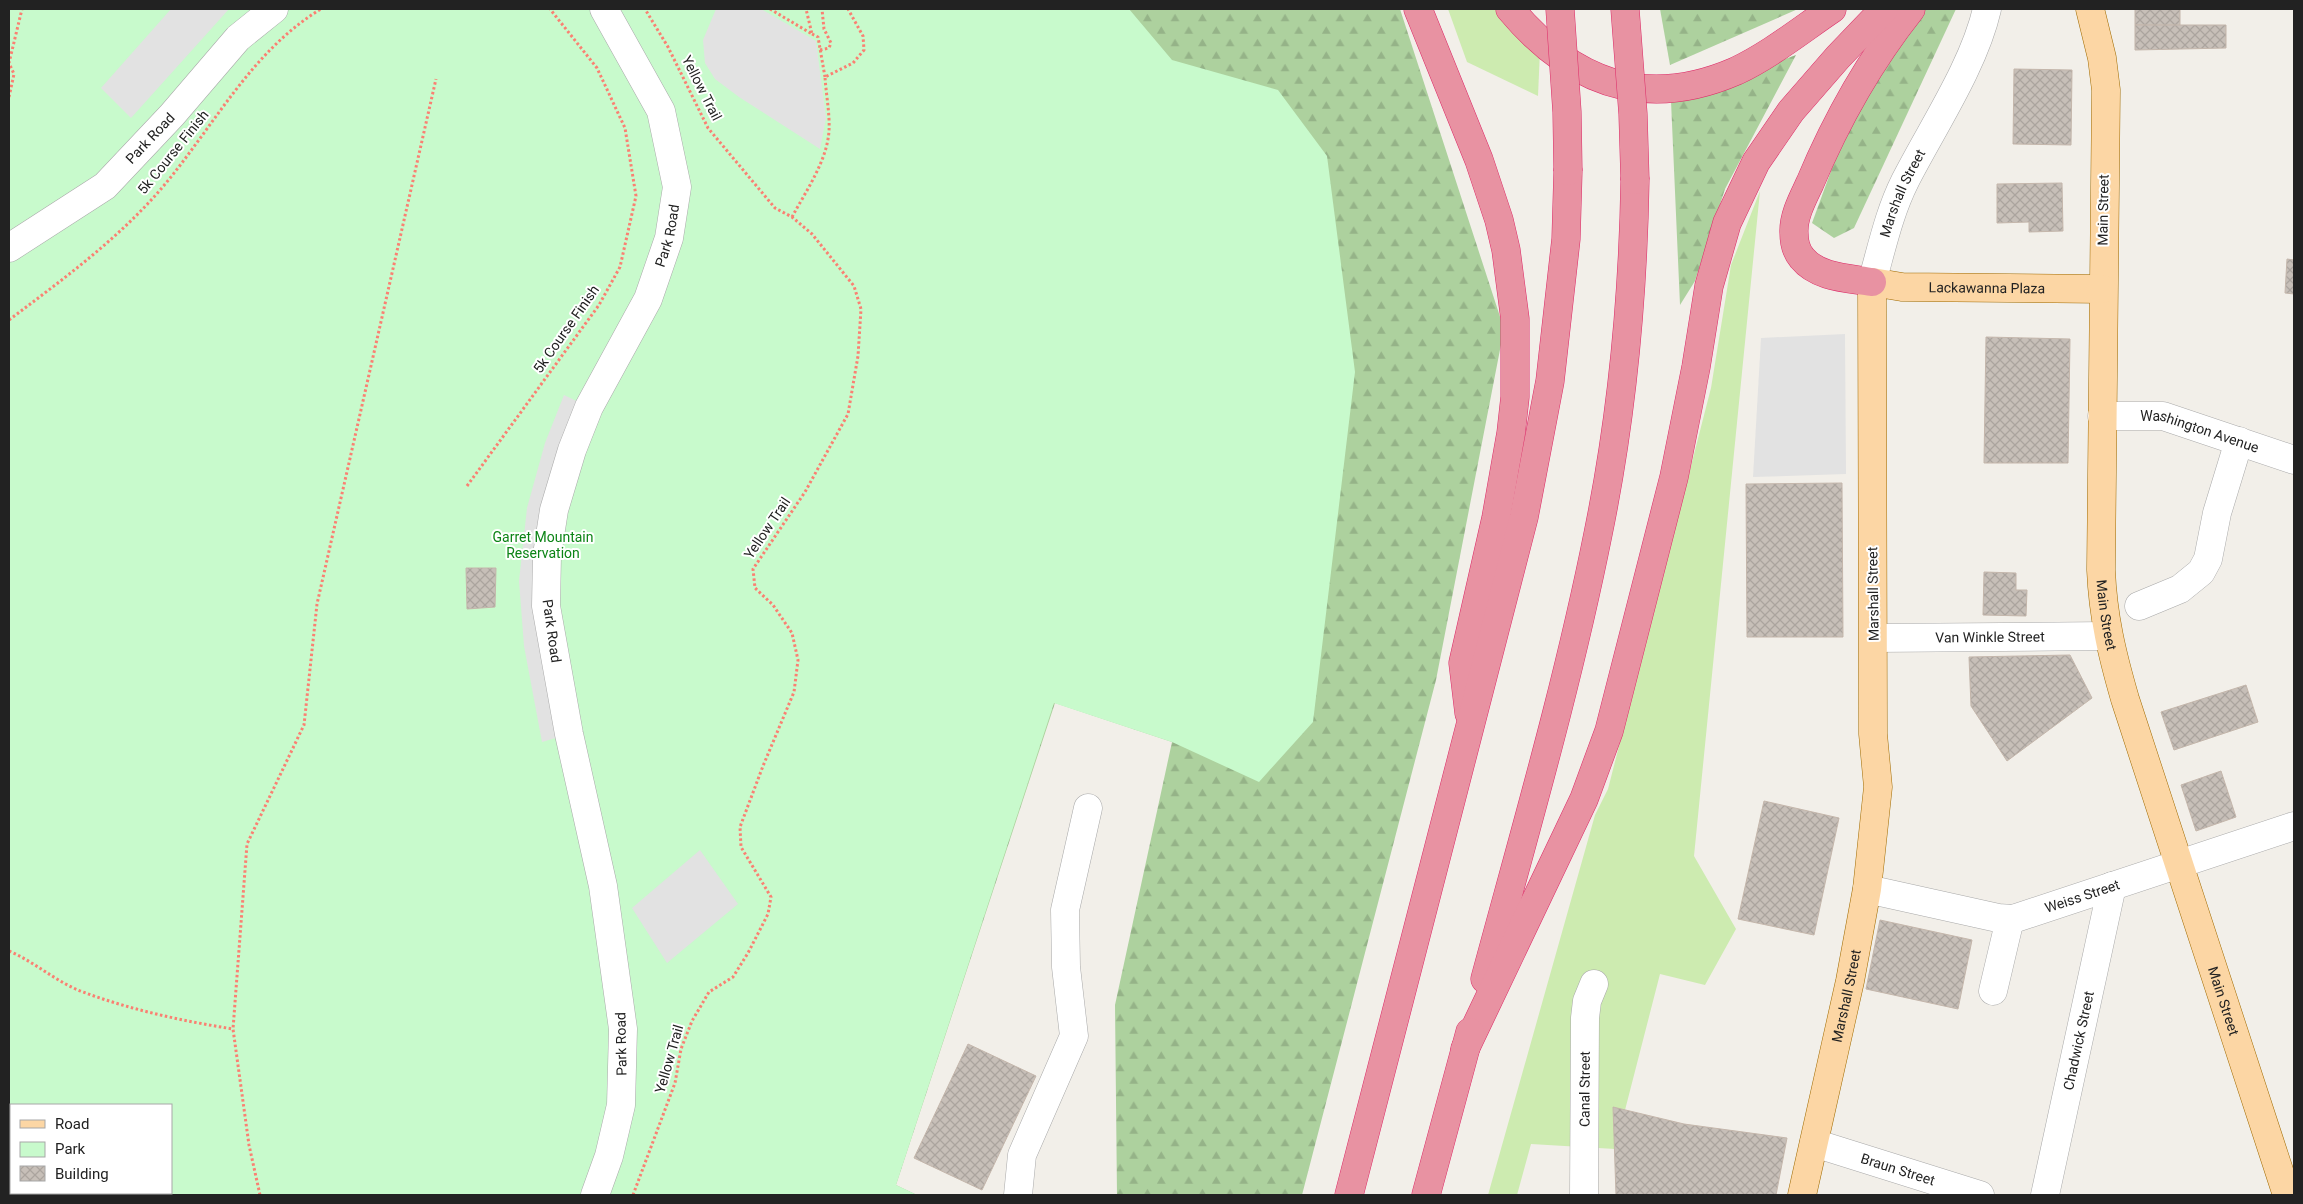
<svg xmlns="http://www.w3.org/2000/svg" width="2303" height="1204" viewBox="0 0 2303 1204" font-family="Roboto,sans-serif">
	<style>
		.grass { fill: #cdebb0 }
		.forest { fill: url(#forest-firs); fill-rule: evenodd }
		.park { fill: #c8facc; fill-rule: evenodd }
		.parking { fill: #e2e2e2 }
		.building { fill: url(#building-cross-hatch); stroke: #c4b6ab }
		.lines { fill: none; stroke-linecap: round; stroke-linejoin: round }
		.minor-casing { stroke: #a9a9a9; stroke-width: 29 }
		.major-casing { stroke: #a06b00; stroke-width: 29 }
		.highway-casing { stroke: #dc2a67; stroke-width: 29 }
		.path { stroke: #fa8072; stroke-width: 3; stroke-dasharray: 2.5 2.5; stroke-linecap: butt }
		.minor { stroke: #fff; stroke-width: 28 }
		.major { stroke: #fcd6a4; stroke-width: 28 }
		.highway { stroke: #e892a2; stroke-width: 28 }
		.highway-bridge-casing { stroke: #dc2a67; stroke-width: 29; stroke-linecap: butt }
		.highway-bridge { stroke: #e892a2; stroke-width: 28 }
		.labels { text-anchor: middle; stroke-width: 4; stroke-linejoin: round; paint-order: stroke }
		.street-label { font-size: 14px; fill: #222; stroke: #fff }
		.park-label { font-size: 14px; fill: #0c8416; stroke: #fff }
	</style>
	<defs>
		<pattern id="forest-firs" width="22" height="20" patternUnits="userSpaceOnUse" patternTransform="scale(1.25)"><rect width="22" height="20" fill="#add19e"/><path d="M5 1l3.5 6h-7zM16 11l3.5 6h-7z" fill="#95b388"/></pattern>
		<pattern id="building-cross-hatch" width="8" height="8" patternUnits="userSpaceOnUse" patternTransform="scale(1.25)"><rect width="8" height="8" fill="#c7bfb8"/><path d="M0 0l8 8M0 8l8-8" fill="none" stroke="#aba49e"/></pattern>
	</defs>
	<rect width="100%" height="100%" fill="#f2efe9"/>
	<!-- grass -->
	<g class="grass">
		<path d="M1448 9H1500L1540 50 1538 96 1467 62Z"/>
		<path d="M1760 191 1694 856 1736 929 1705 985 1660 974 1615 1149 1531 1144 1517 1195H1488L1595 815 1608 789 1711 388 1731 265Z"/>
	</g>
	<!-- forest -->
	<g class="forest">
		<path d="M879 9H1400L1504 329 1436 680 1302 1195H1117L1115 1005 1172 742 1055 703 896 1185 917 1195H9V703ZM11 1105H171V1193H11Z"/>
		<path d="M1660 9H1798L1670 65Z"/>
		<path d="M1924 9H1956L1854 228 1834 238 1812 223 1839 149 1901 33Z"/>
		<path d="M1796 55 1725 189 1695 281 1680 305 1671 101Z"/>
	</g>
	<!-- park -->
	<path class="park" d="M9 9H1129L1172 60 1278 90 1327 156 1355 372 1313 722 1259 782 1172 742 1054 703 896 1185 917 1195H9ZM11 1105H171V1193H11Z"/>
	<!-- parking -->
	<g class="parking">
		<path d="M171 9H229L131 118 101 88Z"/>
		<path d="M716 9H761L816 41 826 118 820 149 739 97 715 79 705 63 703 40Z"/>
		<path d="M1845 334 1846 474 1753 477 1761 338Z"/>
		<path d="M564 395 589 407 547 555 569 734 542 742 524 646 519 581 527 508 545 443Z"/>
		<path d="M700 850 738 904 667 963 632 908Z"/>
	</g>
	<!-- building -->
	<g class="building">
		<path d="M2135 9H2180V26L2135 25Z"/>
		<path d="M2135 25H2226V48L2135 50Z"/>
		<path d="M2014 69 2072 70 2071 145 2013 144Z"/>
		<path d="M2062 183 2063 231 2029 232V222L1997 223V184Z"/>
		<path d="M2287 259 2294 260V294L2285 293Z"/>
		<path d="M1986 337 2070 339 2068 463H1984Z"/>
		<path d="M1842 483 1843 637H1747L1746 484Z"/>
		<path d="M466 568H496L495 607 467 609Z"/>
		<path d="M1984 572 2016 573V590H2027L2026 616 1983 615Z"/>
		<path d="M2070 655 2092 698 2007 761 1971 706 1969 657Z"/>
		<path d="M2246 685 2258 722 2174 750 2161 712Z"/>
		<path d="M2221 771 2236 817 2196 831 2181 785Z"/>
		<path d="M1764 801 1839 818 1814 935 1738 919Z"/>
		<path d="M1880 920 1972 940 1958 1009 1866 989Z"/>
		<path d="M968 1044 1036 1076 982 1190 914 1158Z"/>
		<path d="M1613 1107 1684 1124 1787 1138 1776 1195H1616Z"/>
	</g>
	<g class="lines">
		<defs>
			<g id="minor">
				<path id="s1" d="M9 248 105 186 172 115 238 38 274 9"/>
				<path id="s2" d="M1872 282C1882 247 1889 213 1905 181 1932 128 1974 66 1987 9"/>
				<path id="s3" d="M2102 416H2163L2294 460"/>
				<path d="M2139 606 2180 589 2201 572 2208 559 2217 513 2239 441"/>
				<path id="s4" d="M1874 638 2107 636"/>
				<path id="s5" d="M1867 889 1998 918 2013 919 2294 826"/>
				<path d="M1993 991 2010 919"/>
				<path id="s6" d="M1814 1143 1980 1195"/>
				<path id="s7" d="M595 1195 609 1156 621 1105 623 1029 603 886 569 734 546 606 547 555 554 510 572 450 589 407 648 299 669 238 677 187 661 111 604 9"/>
				<path d="M1018 1195 1022 1155 1074 1036 1066 967 1065 910 1088 808"/>
				<path id="s8" d="M1584 1195 1585 1018 1587 1001 1594 984"/>
				<path id="s9" d="M2045 1195 2112 886"/>
			</g>
			<g id="major">
				<path id="s10" d="M2090 9 2102 58 2106 90 2101 570C2103 617 2112 654 2125 699L2287 1195"/>
				<path id="s11" d="M1802 1195 1850 981 1867 889 1878 787 1873 734 1872 282 1902 287 2102 289"/>
			</g>
			<g id="highway">
				<path d="M1418 9 1479 160 1499 220 1506 250 1515 319V397L1511 433 1496 518 1463 663 1469 713"/>
				<path d="M1510 9C1571 82 1644 111 1736 71 1770 55 1801 30 1832 9"/>
				<path d="M1872 282C1849 278 1818 278 1802 258 1796 251 1794 242 1794 233 1793 216 1803 198 1810 183 1836 121 1869 62 1911 9"/>
				<path d="M1485 979C1525 831 1568 684 1598 534 1622 417 1633 298 1635 180"/>
				<path d="M1465 1049 1584 799 1609 731 1674 477 1696 367 1709 286 1727 223 1756 162 1791 111 1838 57 1884 9"/>
				<path d="M1349 1195 1524 517 1550 381 1566 239 1568 171"/>
				<path d="M1426 1195 1470 1032"/>
			</g>
		</defs>
		<!-- minor casing -->
		<use href="#minor" class="minor-casing"/>
		<!-- major casing -->
		<use href="#major" class="major-casing"/>
		<!-- highway casing -->
		<use href="#highway" class="highway-casing"/>
		<!-- path -->
		<g class="path">
			<path d="M770 9 812 34 806 9"/>
			<path d="M812 34 818 37 825 77"/>
			<path d="M820 50 829 48 831 43 824 29 822 9"/>
			<path d="M9 97 14 74 9 63 22 9"/>
			<path d="M792 217C806 191 827 161 829 131 830 114 826 94 825 77L853 63 864 50 863 36 848 9"/>
			<path d="M9 320C62 280 117 240 161 189 213 128 251 51 321 9"/>
			<path d="M467 486 599 305 620 267 636 196 625 128 597 68 550 9"/>
			<path d="M9 951C35 962 56 982 83 992 131 1010 183 1021 233 1029"/>
			<path d="M260 1195 249 1145 233 1029 247 844 304 725 317 604 436 79"/>
			<path d="M633 1195 675 1083 681 1049 692 1021 709 992 733 977 748 953 768 914 771 897 741 847 740 827 763 766 794 692 798 660 792 633 773 605 755 588 753 569 805 492 848 414 858 356 861 309 854 286 812 234 792 217 775 208 708 128 668 47 645 9"/>
		</g>
		<!-- minor -->
		<use href="#minor" class="minor"/>
		<!-- major -->
		<use href="#major" class="major"/>
		<!-- highway -->
		<use href="#highway" class="highway"/>
		<defs>
			<g id="highway-bridge">
				<path d="M1560 9 1567 112 1568 171"/>
				<path d="M1625 9 1633 114 1635 180"/>
			</g>
		</defs>
		<!-- highway-bridge casing -->
		<use href="#highway-bridge" class="highway-bridge-casing"/>
		<!-- highway-bridge -->
		<use href="#highway-bridge" class="highway-bridge"/>
	</g>
	<g class="labels">
		<!-- street labels -->
		<g class="street-label">
			<text transform="translate(702 88) rotate(63)" y="5">Yellow Trail</text>
			<text dy="5" stroke="none"><textPath href="#s1" startOffset="180">Park Road</textPath></text>
			<text transform="translate(173 152) rotate(-51)" y="5">5k Course Finish</text>
			<text dy="5" stroke="none"><textPath href="#s2" startOffset="94">Marshall Street</textPath></text>
			<text transform="translate(2103 210) rotate(-89)" y="5">Main Street</text>
			<text dy="5" stroke="none"><textPath href="#s7" startOffset="995">Park Road</textPath></text>
			<text dy="5" stroke="none"><textPath href="#s11" startOffset="1036">Lackawanna Plaza</textPath></text>
			<text transform="translate(566 329) rotate(-55)" y="5">5k Course Finish</text>
			<text dy="5" stroke="none"><textPath href="#s3" startOffset="100">Washington Avenue</textPath></text>
			<text transform="translate(767 528) rotate(-56)" y="5">Yellow Trail</text>
			<text transform="translate(1873 594) rotate(-91)" y="5">Marshall Street</text>
			<text dy="5" stroke="none"><textPath href="#s10" startOffset="608">Main Street</textPath></text>
			<text transform="translate(552 631) rotate(82)" y="5">Park Road</text>
			<text dy="5" stroke="none"><textPath href="#s4" startOffset="116">Van Winkle Street</textPath></text>
			<text dy="5" stroke="none"><textPath href="#s5" startOffset="222">Weiss Street</textPath></text>
			<text dy="5" stroke="none"><textPath href="#s11" startOffset="204">Marshall Street</textPath></text>
			<text dy="5" stroke="none"><textPath href="#s10" startOffset="1012">Main Street</textPath></text>
			<text dy="5" stroke="none"><textPath href="#s9" startOffset="158">Chadwick Street</textPath></text>
			<text transform="translate(621 1044) rotate(-91)" y="5">Park Road</text>
			<text transform="translate(669 1059) rotate(-74)" y="5">Yellow Trail</text>
			<text dy="5" stroke="none"><textPath href="#s8" startOffset="106">Canal Street</textPath></text>
			<text dy="5" stroke="none"><textPath href="#s6" startOffset="88">Braun Street</textPath></text>
		</g>
		<!-- park labels -->
		<g class="park-label">
			<text x="543" y="542">Garret Mountain<tspan x="543" dy="16">Reservation</tspan></text>
		</g>
	</g>
	<!-- border -->
	<rect width="2303" height="1204" fill="none" stroke="#222222" stroke-width="20"/>
	<!-- legend -->
	<rect x="10" y="1104" width="162" height="90" fill="#ffffff" stroke="#a7a7a7"/>
	<rect x="20" y="1120" width="25" height="8" fill="#fcd6a4" stroke="#a7a7a7"/>
	<text x="55" y="1129" font-size="15" fill="#222222">Road</text>
	<rect x="20" y="1142" width="25" height="15" fill="#c8facc" stroke="#a7a7a7"/>
	<text x="55" y="1154" font-size="15" fill="#222222">Park</text>
	<rect x="20" y="1166" width="25" height="15" fill="url(#building-cross-hatch)" stroke="#a7a7a7"/>
	<text x="55" y="1179" font-size="15" fill="#222222">Building</text>
</svg>
